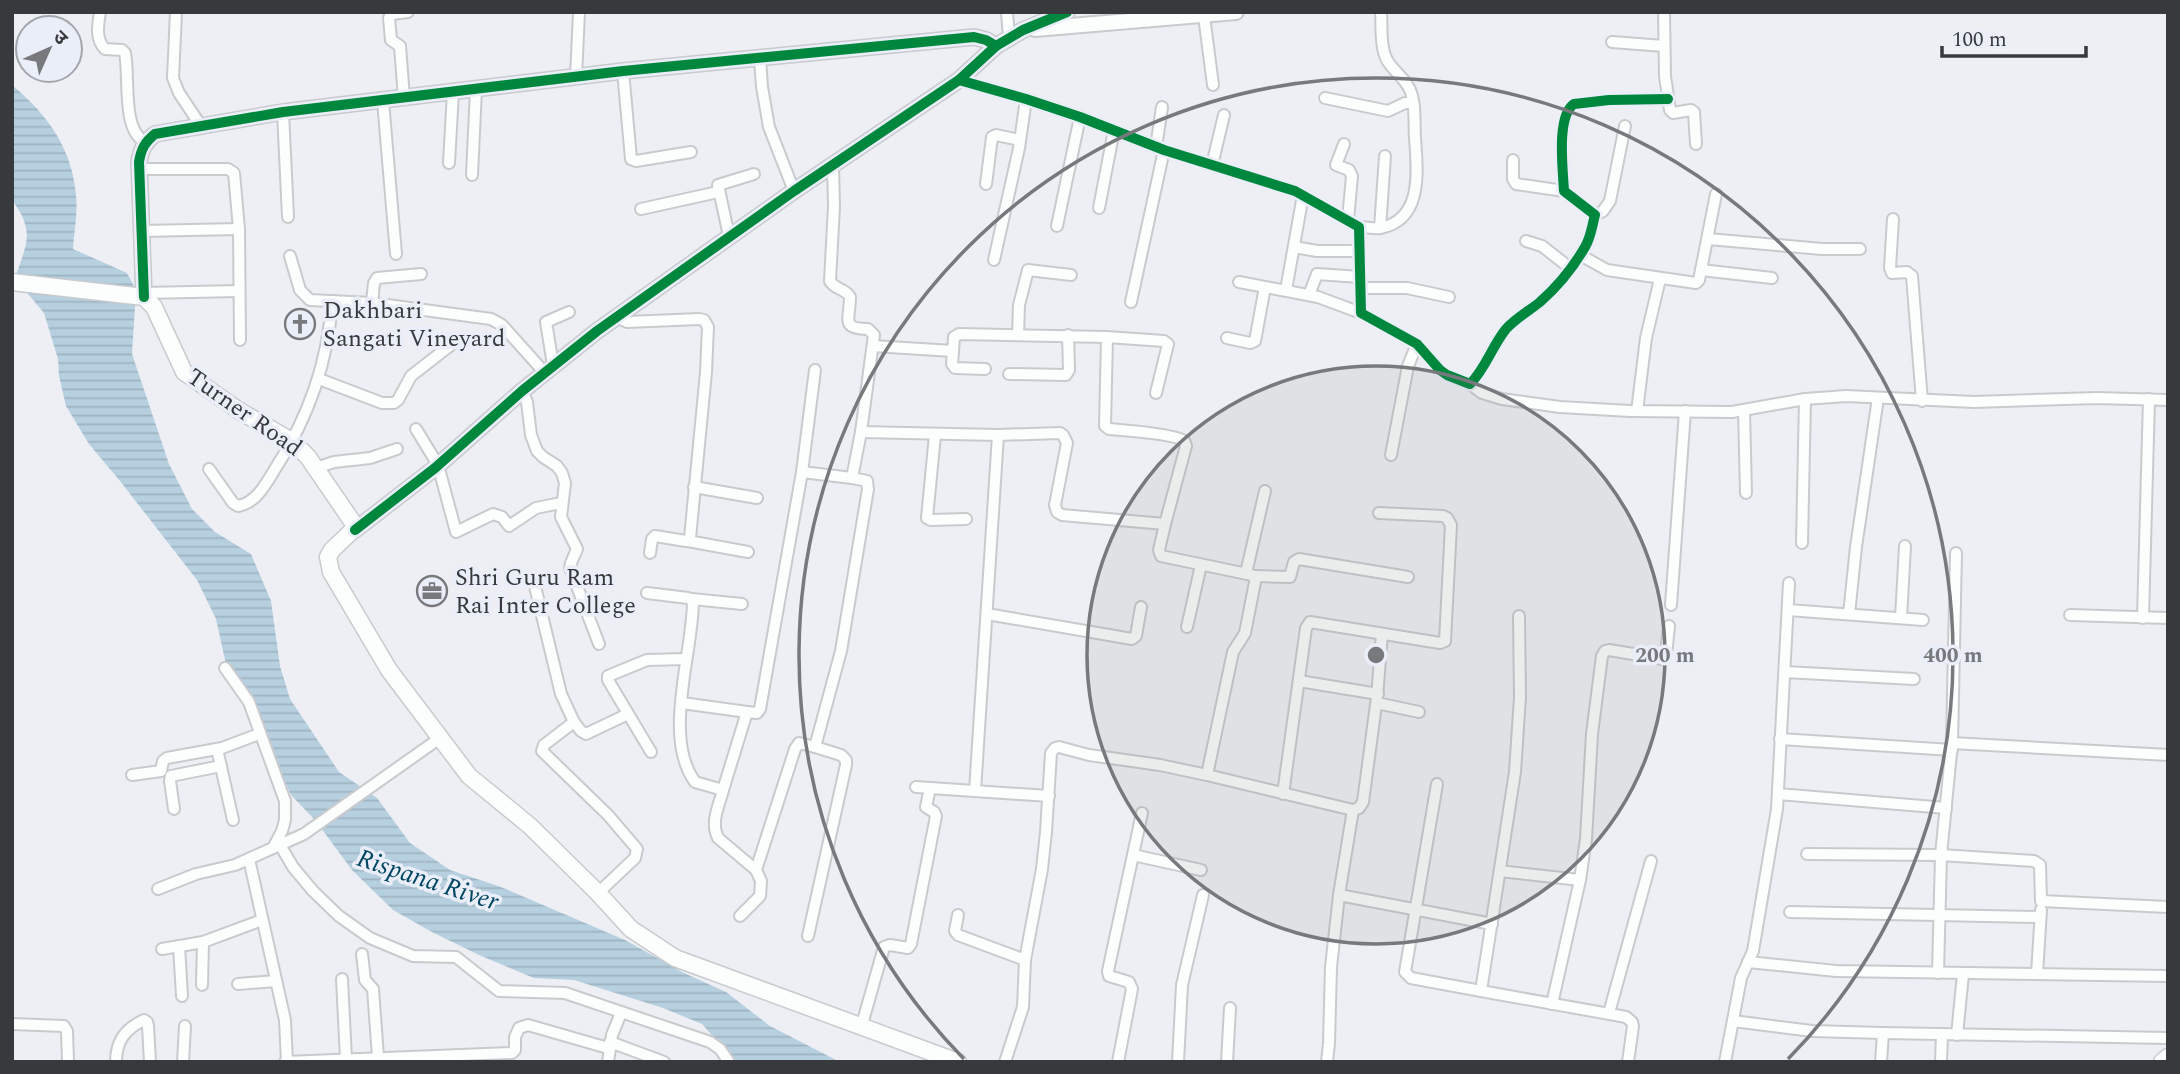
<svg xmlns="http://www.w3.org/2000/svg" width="2180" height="1074" viewBox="0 0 2180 1074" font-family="Spectral,'Noto Sans Devanagari',serif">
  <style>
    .water { fill: url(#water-rules) }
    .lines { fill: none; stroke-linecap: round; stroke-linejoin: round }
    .minor-casing { stroke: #c9cace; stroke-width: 14 }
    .tertiary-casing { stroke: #c9cace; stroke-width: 18 }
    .secondary-casing { stroke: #c9cace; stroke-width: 19 }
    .minor { stroke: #fcfdfd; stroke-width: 10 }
    .tertiary { stroke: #fcfdfd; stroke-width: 14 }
    .secondary { stroke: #fcfdfd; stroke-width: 16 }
    .cycleway-casing { stroke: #eaeef8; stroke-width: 15 }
    .cycleway { stroke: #00873e; stroke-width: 10 }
    .ring { fill: none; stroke: #77797d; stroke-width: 3.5 }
    .labels { text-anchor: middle; stroke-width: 7; stroke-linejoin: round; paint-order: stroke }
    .poi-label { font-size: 24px; fill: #37393d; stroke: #eaeef8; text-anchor: start }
    .street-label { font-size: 24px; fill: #37393d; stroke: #eaeef8 }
    .water-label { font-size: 26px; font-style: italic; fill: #004663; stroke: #eaeef8 }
    .centre { fill: #77797d; stroke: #eaeef8; stroke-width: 3.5 }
    .ring-label { font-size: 21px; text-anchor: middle; font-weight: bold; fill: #77797d; stroke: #eaeef8; stroke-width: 7; stroke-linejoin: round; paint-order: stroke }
  </style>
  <defs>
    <pattern id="water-rules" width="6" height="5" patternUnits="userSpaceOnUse" patternTransform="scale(1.75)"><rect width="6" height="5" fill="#b7d0e0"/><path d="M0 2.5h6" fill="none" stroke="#9eb3c1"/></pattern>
  </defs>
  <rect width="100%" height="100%" fill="#eeeff4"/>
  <path class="water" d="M12,85C47,114 72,148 76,195C78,212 74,232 73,249L127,273L136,290L132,354L169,464L192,509L215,532L251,554L271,601L280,666L290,699L339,772L377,798L410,843L450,870L501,887L625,940L684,973L726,992L770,1026L840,1062H730L717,1041L702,1024L663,1008L574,980L534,978L479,955L432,932L393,910L352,870L315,820L291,795L262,732L227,669L216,619L197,580L120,481L89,444L66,406L59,376L58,359L44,313L15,278C26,245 36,232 12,200Z"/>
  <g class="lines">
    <g class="minor-casing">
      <g id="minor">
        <path d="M100,12C98,25 95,39 105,49L122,50L125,53C130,76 121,132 146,142"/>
        <path d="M176,12L173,78L179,93L201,126"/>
        <path d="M1007,12L1009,37"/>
        <path d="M1664,12L1665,76L1670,110L1673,113L1691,110L1694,112L1696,144"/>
        <path d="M1204,16L1213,85"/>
        <path d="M1612,42L1664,46"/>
        <path d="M760,59L762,87L769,127L794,191"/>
        <path d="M623,71L631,159L636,161L691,152"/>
        <path d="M576,77L579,12"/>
        <path d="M959,80L1026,99L1080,117L1164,150L1295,191L1359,227L1361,313L1417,344L1440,370L1447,375L1470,384C1486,368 1492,346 1506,329C1516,318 1529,311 1540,302C1557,287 1574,266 1585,247C1591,237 1592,226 1595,215L1564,191C1563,170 1556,116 1574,104L1609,100L1668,99"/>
        <path d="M404,98L400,46L391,40L389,18L392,14L408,12"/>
        <path d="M1325,98L1388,111L1405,103H1413"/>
        <path d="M383,101L396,254"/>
        <path d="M283,112L288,217"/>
        <path d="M1344,144L1336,165L1349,170L1352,176L1348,220"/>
        <path d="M1156,147L1162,107"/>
        <path d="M1513,160V179L1516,184L1564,191"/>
        <path d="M449,163L453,92"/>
        <path d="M1212,165L1224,115"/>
        <path d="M139,169H228L234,173L239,229L240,340"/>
        <path d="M472,175L476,89"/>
        <path d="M986,184L992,137L996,135L1020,140"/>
        <path d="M1099,208L1114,130"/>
        <path d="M641,209L718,192"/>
        <path d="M1595,215L1603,211L1610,201L1625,126"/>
        <path d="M1893,219L1890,268L1892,273L1907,272L1912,276L1922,401"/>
        <path d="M1057,226L1080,117"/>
        <path d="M1359,227C1366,227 1374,229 1380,228C1424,220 1417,169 1415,138C1414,123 1416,103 1410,90C1405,78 1393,71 1387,60C1380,47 1382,27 1381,12"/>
        <path d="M1380,228L1385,156"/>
        <path d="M141,231L239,229"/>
        <path d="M729,236L718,185L754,174"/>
        <path d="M1708,239L1822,249H1860"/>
        <path d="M1526,241L1542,246L1570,268"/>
        <path d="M1294,247L1317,251H1359"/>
        <path d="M1580,255L1607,270L1696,283L1699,280L1716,194"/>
        <path d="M290,256L300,290L310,300L372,303L491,319L502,325L545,373"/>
        <path d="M994,260L1019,148L1026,99"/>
        <path d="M1701,270L1772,278"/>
        <path d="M1239,282L1318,297L1361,313"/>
        <path d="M1361,288H1407L1449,297"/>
        <path d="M1286,290L1303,195"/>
        <path d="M143,293L239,291"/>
        <path d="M1309,295L1317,274L1360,277"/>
        <path d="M1131,302L1164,150"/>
        <path d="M372,303L374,283L377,278L421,274"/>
        <path d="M616,317L627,322L699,319L704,320L708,327L706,372L690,538L686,541L655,536L652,539L650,553"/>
        <path d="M1018,335L1019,305L1028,270L1071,275"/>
        <path d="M1227,338L1250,343L1255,341L1265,287"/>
        <path d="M873,346L953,351L954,337L959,334L1107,337L1164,341L1168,344L1156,393"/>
        <path d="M953,351L952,364L955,368L985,369"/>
        <path d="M553,365L546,322L569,312"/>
        <path d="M1009,374L1066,375L1069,370L1068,335"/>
        <path d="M319,379L382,403H394L398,400L411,376L452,344"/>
        <path d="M1470,384L1482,393L1502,399L1560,407L1630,411L1732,412L1805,399L1846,396L1974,402L2097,398L2168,400"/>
        <path d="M522,391L527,402L531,435L537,451L543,457L557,466L562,473L565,483L561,517L577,549L571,563L570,568L599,644"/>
        <path d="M1744,410L1746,493"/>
        <path d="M1637,411L1646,338L1660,279"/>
        <path d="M416,429L438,465L456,532L493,514L502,517L509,526L536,508L561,503"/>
        <path d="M861,432L998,435L1060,433L1063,435L1067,443L1055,505L1057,512L1062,515L1165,524L1186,446C1185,444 1185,442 1184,441C1177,434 1121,430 1109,429L1105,426L1107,337"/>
        <path d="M935,435L927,518L931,520L966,519"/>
        <path d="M1391,455L1408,366L1417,344"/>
        <path d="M316,468L334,462L370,458L397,449"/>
        <path d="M209,469L233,503L238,506C256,503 266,484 275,469C309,417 328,363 332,301"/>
        <path d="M802,472L815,370"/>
        <path d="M694,487L757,498"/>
        <path d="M1165,524L1159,550L1161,556L1247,574"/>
        <path d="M688,541L748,552"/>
        <path d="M1802,543L1805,399"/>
        <path d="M1255,576L1290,577L1294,562L1299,559L1408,577"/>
        <path d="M533,578L561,694L574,722L544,745L542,751L608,815L637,849L635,858L598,893"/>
        <path d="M647,593L688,598L693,601C693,653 662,737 695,782L723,790L747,712L757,713L760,709L802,472L852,478"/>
        <path d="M692,599L742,604"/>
        <path d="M1671,605L1685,411"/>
        <path d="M1788,610L1923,620"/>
        <path d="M987,614L1132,639L1136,636L1141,607"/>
        <path d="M1849,614L1856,547L1878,398"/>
        <path d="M2070,615L2168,618"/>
        <path d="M1519,616L1520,697L1515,772L1481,991L1626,1017L1632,1022L1633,1026L1628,1062"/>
        <path d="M1901,618L1905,546"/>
        <path d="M2143,618L2149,399"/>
        <path d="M1187,627L1201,565"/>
        <path d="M225,668L249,702L285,801V820L282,831L273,848"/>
        <path d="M1785,672L1914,679"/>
        <path d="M1299,681L1378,694"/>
        <path d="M682,703L747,712"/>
        <path d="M1377,703L1419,712"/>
        <path d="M574,722L581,731L586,734L628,714"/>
        <path d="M1780,739L1952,750"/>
        <path d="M1952,743L2168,755"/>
        <path d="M217,749L233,820"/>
        <path d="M651,752L608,680V676L647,660L686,659"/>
        <path d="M132,775L161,771L163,761L167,758L222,748L259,734"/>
        <path d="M1207,775L1233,652L1245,633L1256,577L1246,573L1265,491"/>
        <path d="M1437,784L1405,972L1411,978L1481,991"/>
        <path d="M916,787L1049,796"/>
        <path d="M723,790C719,806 710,822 718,838L756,870"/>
        <path d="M975,791L998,435"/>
        <path d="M1283,794L1306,628L1310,622L1440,643L1445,641L1451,525L1447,518L1443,516L1379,513"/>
        <path d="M1778,794L1946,808"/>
        <path d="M174,809L170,781L171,776L221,766"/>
        <path d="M1353,810L1359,808L1363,802L1377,697L1382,634"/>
        <path d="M280,845L293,867L313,891L339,916L370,938L413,956L456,957L499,991L565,993L710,1042L720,1049L729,1062"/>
        <path d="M1807,854L1941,855L2034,861L2040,865L2041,901L2168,907"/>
        <path d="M1133,855L1201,870"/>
        <path d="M249,859L285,1020L287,1062"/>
        <path d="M1500,871L1580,880"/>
        <path d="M158,889L196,874L235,865L304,834L440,738"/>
        <path d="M1339,895L1492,924"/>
        <path d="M1790,912L2040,917"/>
        <path d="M958,915L955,931L958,935L1025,960"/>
        <path d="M740,916L760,896L761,881L756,870L795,749L799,743L815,747"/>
        <path d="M808,936L846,765V760L841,755L815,747L841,651L868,489L867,481L852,478L861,432L874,335L868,329C840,329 850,319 850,297C845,288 835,290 830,281L834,206L833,166"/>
        <path d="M179,946L182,996"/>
        <path d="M162,949L203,942L262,920"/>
        <path d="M362,954L365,980L373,989L378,1057"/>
        <path d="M1748,962L1836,971L2168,976"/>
        <path d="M1938,973L1941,855L1952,743L1956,553"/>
        <path d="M2037,974L2041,910"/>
        <path d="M342,979L346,1059"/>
        <path d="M238,984L276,981"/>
        <path d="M202,985L203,942"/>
        <path d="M1552,1004L1580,880L1586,839L1592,734L1602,656L1605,651L1609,650L1663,659L1666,655L1669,626"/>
        <path d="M1609,1013L1651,861"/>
        <path d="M1733,1021L1812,1031L1883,1033L1881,1062"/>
        <path d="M12,1024L64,1026L67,1031L68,1062"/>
        <path d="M861,1028L884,947L890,945L908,948L911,944L936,816L934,812L926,807L930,788"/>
        <path d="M1883,1033L2168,1038"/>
        <path d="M1957,1035L1963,974"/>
        <path d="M610,1042L664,1062"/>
        <path d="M116,1062C116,1041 125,1029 144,1020L147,1022L148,1026L150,1062"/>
        <path d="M183,1062L185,1026"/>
        <path d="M285,1062L512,1053L515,1050V1037L519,1028L528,1025L608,1048"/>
        <path d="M608,1062L612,1035L621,1013"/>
        <path d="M1005,1062L1023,1007L1025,960L1042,869L1046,832L1051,753L1055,748L1059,747L1089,755L1160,765L1207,775L1353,810L1339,895L1331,967L1329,1043L1327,1062"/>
        <path d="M1118,1062L1132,989L1129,982L1109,976L1108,971L1142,813"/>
        <path d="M1178,1062L1182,985L1203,895"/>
        <path d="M1227,1062L1230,1008"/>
        <path d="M1725,1062L1741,978L1753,951L1777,809L1789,583"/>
        <path d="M1941,1062L1942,1034"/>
      </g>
    </g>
    <g class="tertiary-casing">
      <g id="tertiary">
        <path d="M1035,29L1236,12"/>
        <path d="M144,297L139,162C141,149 145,142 155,134L283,112L623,71L974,37L986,40L996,46"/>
        <path d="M355,530L435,468L522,391L597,331L794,191L959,80L996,46L1023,30L1067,12"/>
      </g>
    </g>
    <g class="secondary-casing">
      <g id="secondary">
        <path d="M12,282L144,297L154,307L184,372L238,410L293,442L308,457L356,527L332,550L328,557L331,572L389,670L469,776L530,826L598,893L631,929L675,958L958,1062"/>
        <path d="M2162,1062L2168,1057"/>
      </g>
    </g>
    <use href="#minor" class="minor"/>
    <use href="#tertiary" class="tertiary"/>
    <use href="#secondary" class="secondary"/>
    <g class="cycleway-casing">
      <g id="cycleway">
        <path d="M959,80L1026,99L1080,117L1164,150L1295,191L1359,227L1361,313L1417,344L1440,370L1447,375L1470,384C1486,368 1492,346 1506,329C1516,318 1529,311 1540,302C1557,287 1574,266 1585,247C1591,237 1592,226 1595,215L1564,191C1563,170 1556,116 1574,104L1609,100L1668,99"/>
        <path d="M144,297L139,162C141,149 145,142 155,134L283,112L623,71L974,37L986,40L996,46"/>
        <path d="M355,530L435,468L522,391L597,331L794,191L959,80L996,46L1023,30L1067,12"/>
      </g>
    </g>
    <use href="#cycleway" class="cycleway"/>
  </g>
  <circle cx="1376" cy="655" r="289" fill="#77797d" fill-opacity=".12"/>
  <g class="ring">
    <circle cx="1376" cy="655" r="289"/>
    <path d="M964 1059A577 577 0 1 1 1788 1059"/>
  </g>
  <defs>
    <g id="church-ring" transform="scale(1.575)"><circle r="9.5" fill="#eaeef8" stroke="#77797d" stroke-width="1.5"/><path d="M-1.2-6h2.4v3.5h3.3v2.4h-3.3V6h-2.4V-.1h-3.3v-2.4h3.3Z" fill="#77797d"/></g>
    <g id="office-ring" transform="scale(1.575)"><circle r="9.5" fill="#eaeef8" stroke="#77797d" stroke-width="1.5"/><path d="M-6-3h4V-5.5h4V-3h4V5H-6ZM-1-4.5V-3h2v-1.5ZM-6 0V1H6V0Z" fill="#77797d"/></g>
  </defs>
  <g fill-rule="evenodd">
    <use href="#church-ring" x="300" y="324"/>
    <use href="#office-ring" x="432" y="591"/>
  </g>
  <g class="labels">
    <g class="poi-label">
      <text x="323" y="318">Dakhbari<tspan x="323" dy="28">Sangati Vineyard</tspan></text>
      <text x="455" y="585">Shri Guru Ram<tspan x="455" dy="28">Rai Inter College</tspan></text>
    </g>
    <g class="street-label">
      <text transform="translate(245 412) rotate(35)" y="8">Turner Road</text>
    </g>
    <g class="water-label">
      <text transform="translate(428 879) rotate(18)" y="9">Rispana River</text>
    </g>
  </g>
  <circle cx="1376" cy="655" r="10" class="centre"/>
  <g class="ring-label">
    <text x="1665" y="662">200 m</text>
    <text x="1953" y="662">400 m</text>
  </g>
  <rect width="2180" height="1074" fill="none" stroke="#37393d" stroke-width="28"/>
  <g transform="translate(49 49) rotate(45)"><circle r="33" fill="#eaeef8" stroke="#a2a6ad" stroke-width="2"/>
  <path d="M0-5L12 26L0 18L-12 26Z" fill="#77797d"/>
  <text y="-10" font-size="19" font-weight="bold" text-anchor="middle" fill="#37393d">उ</text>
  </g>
  <path d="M1942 46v10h144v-10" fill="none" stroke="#37393d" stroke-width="3.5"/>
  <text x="1952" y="46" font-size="21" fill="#37393d" stroke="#eaeef8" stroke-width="5" paint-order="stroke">100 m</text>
</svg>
